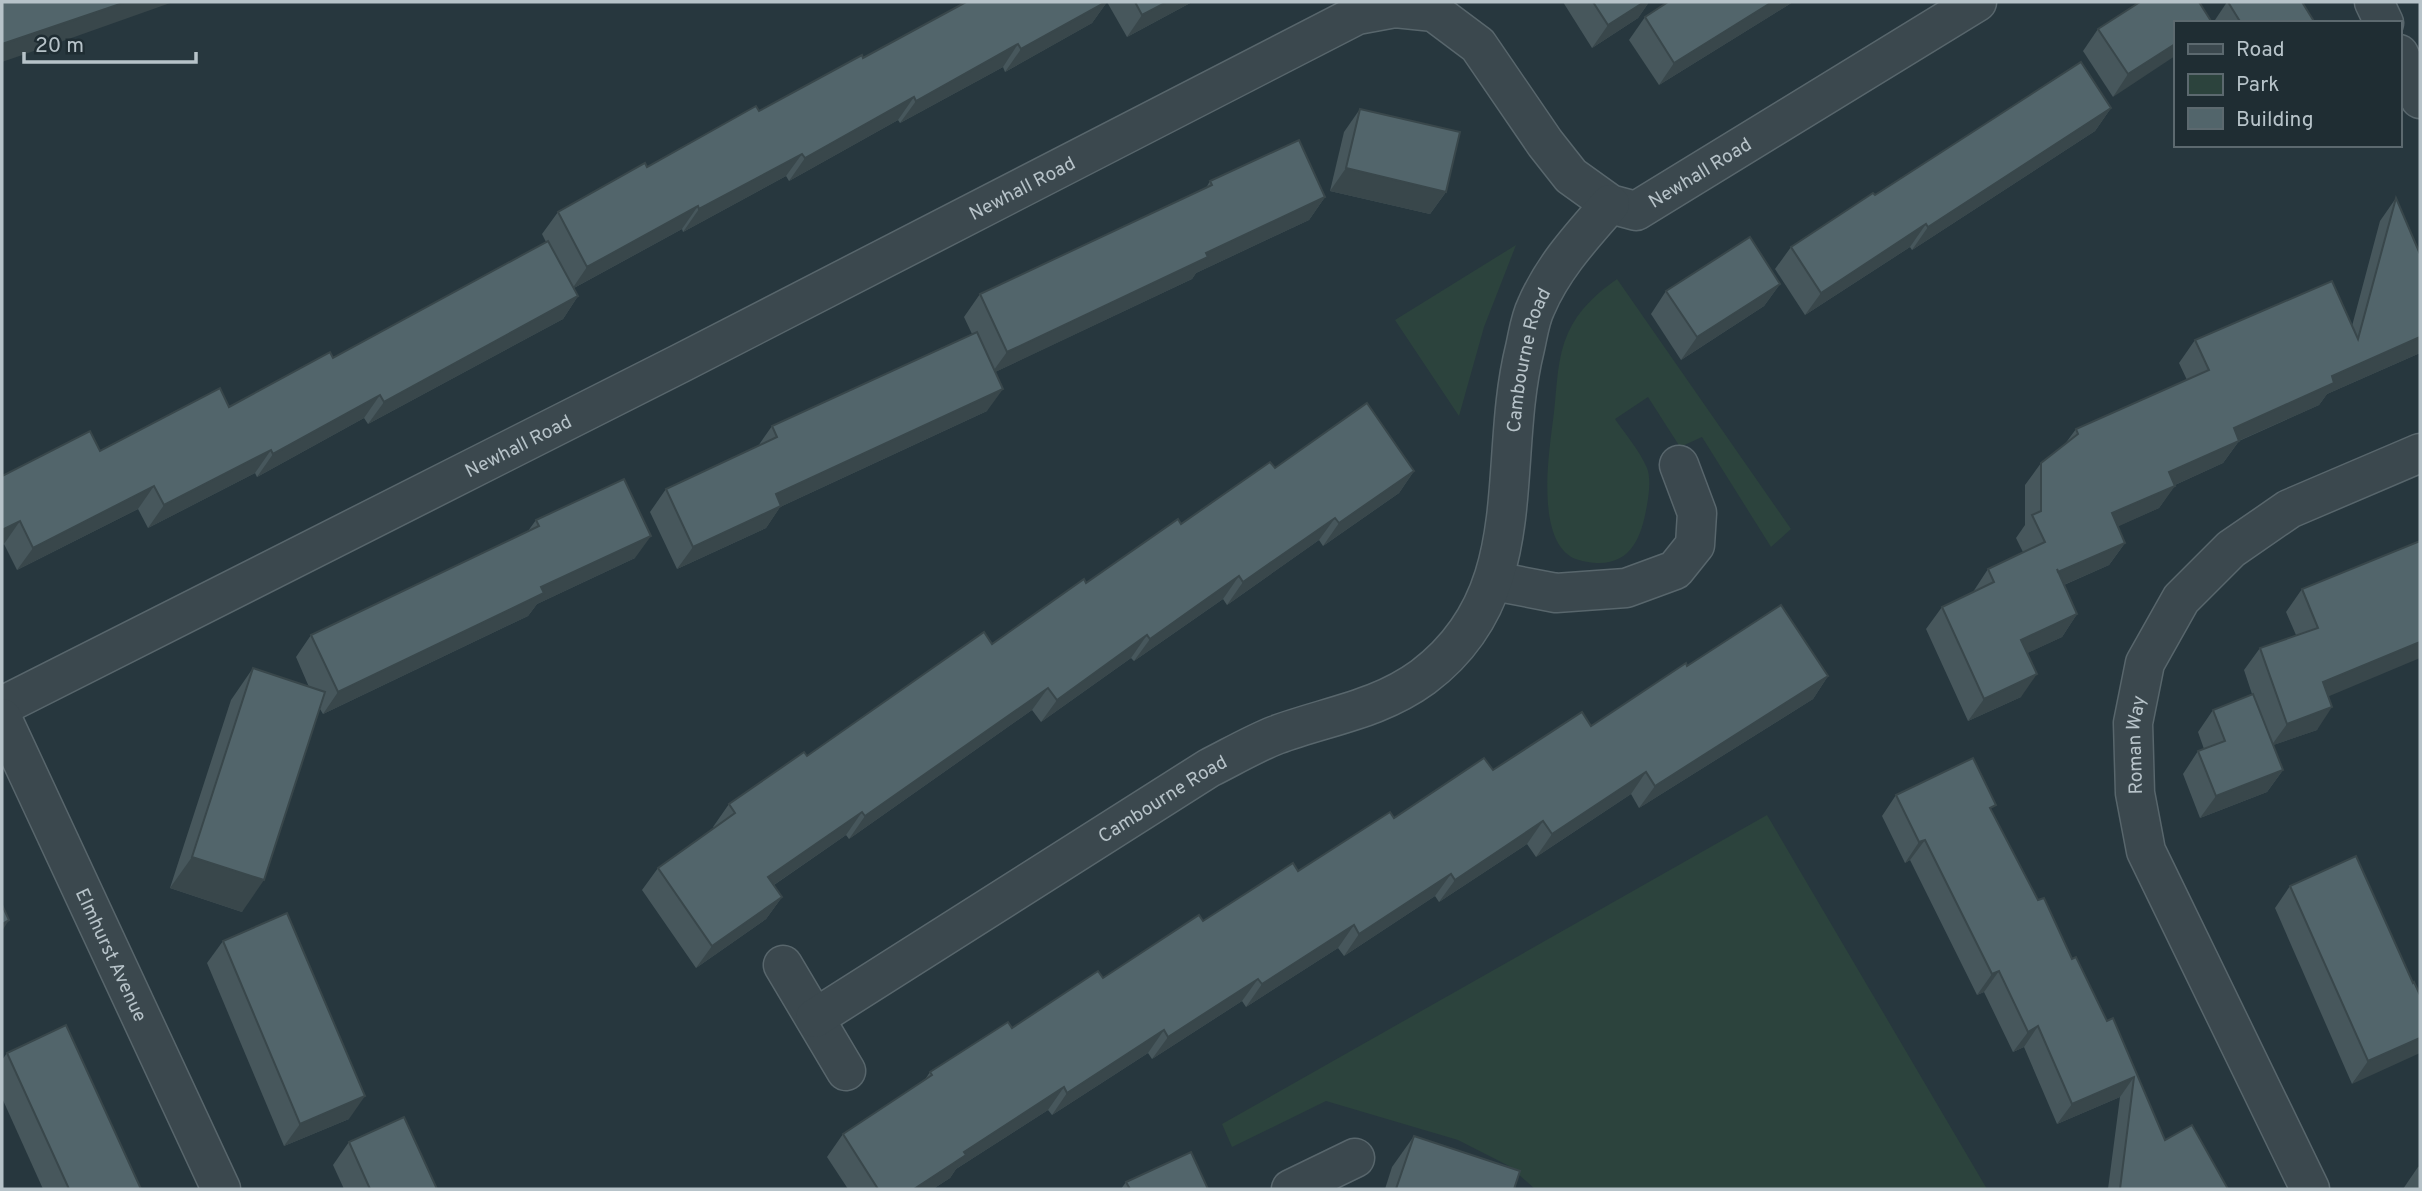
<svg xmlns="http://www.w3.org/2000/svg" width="2422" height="1191" viewBox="0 0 2422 1191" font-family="Overpass,sans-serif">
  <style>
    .green { fill: #2c433d }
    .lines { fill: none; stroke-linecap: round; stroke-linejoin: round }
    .minor-casing { stroke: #58666c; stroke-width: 41 }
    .minor { stroke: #3b484e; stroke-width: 38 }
    .wall { fill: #47575c }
    .shaded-wall { fill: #39474b }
    .building { fill: #52656b; stroke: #39474b; stroke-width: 2 }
    .labels { text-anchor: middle; stroke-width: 5; stroke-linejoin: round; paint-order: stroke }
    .street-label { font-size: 19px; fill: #b7c3c9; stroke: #1f2d33 }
  </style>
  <rect width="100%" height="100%" fill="#27373e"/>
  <g class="green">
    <path d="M1516,245L1484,327L1459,416L1395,320Z"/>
    <path d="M1617,279L1791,529L1771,547L1702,437L1680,447L1648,397L1615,419C1625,434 1640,451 1647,468C1651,478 1649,494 1647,505C1642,534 1633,563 1599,563C1592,563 1580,561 1573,558C1534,537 1550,447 1554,412C1557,386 1557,357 1568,333C1578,310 1597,293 1617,279Z"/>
    <path d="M1767,815L1987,1189H1535L1509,1166L1458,1140L1326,1101L1232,1147L1222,1124Z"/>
  </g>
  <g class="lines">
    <g class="minor-casing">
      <g id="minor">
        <path d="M2374,2L2384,23"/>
        <path d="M2399,54L2420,99"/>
        <path d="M1494,581L1556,593L1626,588L1675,570L1695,545L1697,513L1679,465"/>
        <path id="s1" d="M2,706L681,363L1357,15L1395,8L1434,12L1478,45L1545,143L1571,176L1610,204L1636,211L1977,2"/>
        <path id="s2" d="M2,718L221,1189"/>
        <path d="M783,965L846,1071"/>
        <path id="s3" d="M815,1018L1209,768C1231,757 1253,744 1276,735C1327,716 1378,710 1423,677C1535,593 1496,464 1525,348C1528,335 1530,319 1536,307C1553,267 1582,236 1610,204"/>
        <path d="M1291,1189L1355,1158"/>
        <path id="s4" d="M2310,1189L2146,851L2135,793L2133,723L2145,663L2181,599L2231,549L2289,509L2420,453"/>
      </g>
    </g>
    <use href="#minor" class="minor"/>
  </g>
  <g class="wall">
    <path d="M976,2H1192L1127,37L1107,2L1092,23L1005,72L1003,67L900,123L898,120L789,181L786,176L683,232L682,229L574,288L578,296L563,319L368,424L364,418L257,477L255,473L148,528L138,509L17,570L4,544L2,545V476L100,451L229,407L333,358L546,242L542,234L558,212Z"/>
    <path d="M1563,2H1649L1638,18L1592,48Z"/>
    <path d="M1793,2L1659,85L1629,40L1645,17Z"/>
    <path d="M2199,2L2113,97L2083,51L2098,29Z"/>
    <path d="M2227,2L2315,23H2213Z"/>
    <path d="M2111,108L2095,131L1912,250L1910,247L1805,315L1775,269L1791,247L1875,195Z"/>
    <path d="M1360,109L1446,192L1430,214L1330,191L1344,132Z"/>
    <path d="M1210,181L1325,197L1309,220L1196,273L1192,279L995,372L987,411L780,507L766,528L677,569L650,512L666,489L758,446L772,426L972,334L964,317L980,294L1206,188Z"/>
    <path d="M2396,198L2420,254V353L2327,394L2319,405L2239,441L2223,463L2175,485L2159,508L2118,526L2125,543L2109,565L2064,585L2077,614L2062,637L2027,653L2021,697L1968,721L1926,629L1942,607L1973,592L1988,569L2023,552L2016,538L2025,525V485L2041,463L2065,444L2076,429L2187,380L2179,363L2195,340L2352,326L2380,221Z"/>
    <path d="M1780,284L1764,306L1681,360L1651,314L1666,291Z"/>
    <path d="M1275,468L1414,471L1399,493L1323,546L1319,540L1227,605L1223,599L1134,661L1131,658L1041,722L1032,710L849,839L846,835L774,885L782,897L766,919L696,968L642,890L658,868L714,828L713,827L729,804L992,644L1086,583Z"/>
    <path d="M536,520L635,558L537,604L528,616L323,714L320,709L242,912L170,888L231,700L253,668L309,687L296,657L311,635L528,531Z"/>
    <path d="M2420,541L2328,696L2317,730L2273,745L2283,770L2267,792L2200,818L2183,774L2198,751L2204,749L2198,732L2213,710L2252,694L2244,670L2260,648L2296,635L2286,612L2302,589Z"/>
    <path d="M1687,666L1828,676L1813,699L1639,808L1631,794L1536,857L1527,844L1439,902L1435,896L1344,956L1338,948L1246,1007L1242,1001L1152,1059L1148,1053L1052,1115L1048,1110L956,1169L950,1178L933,1189H848L827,1157L843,1134L924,1081L930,1072L1103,978L1203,921L1298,871L1394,818L1493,770L1591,726Z"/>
    <path d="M1896,795L1992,811L2038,900L2072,959L2076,957L2165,1140L2228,1189H2108L2120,1097L2057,1124L2024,1047L2013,1052L1984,992L1977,995L1910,860L1905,863L1882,816Z"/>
    <path d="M2290,886L2420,995L2352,1084L2275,908Z"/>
    <path d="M223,941L349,1119L284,1146L207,963Z"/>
    <path d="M7,1053L141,1189H43L2,1098V1060Z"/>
    <path d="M1414,1136L1514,1189H1385L1392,1167Z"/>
    <path d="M349,1142L437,1189H344L333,1165Z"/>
    <path d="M2420,1166V1189H2403L2418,1167Z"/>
    <path d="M1126,1182L1208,1189H1121Z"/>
  </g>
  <g class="shaded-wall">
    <path d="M126,2H173L63,41L2,62V44Z"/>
    <path d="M1106,2H1107L1092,23L1005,72L1021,49Z"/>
    <path d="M1167,2H1192L1127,37L1142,15Z"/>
    <path d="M1644,2H1649L1638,18L1592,48L1608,25Z"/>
    <path d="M1772,2H1793L1659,85L1674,63Z"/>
    <path d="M1018,44L1003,67L900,123L916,101Z"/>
    <path d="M2175,44V56L2113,97L2128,74Z"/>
    <path d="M914,97L898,120L789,181L805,158Z"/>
    <path d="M2111,108L2095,131L1912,250L1928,227Z"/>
    <path d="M802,154L786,176L683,232L699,209Z"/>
    <path d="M1346,168L1446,192L1430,214L1330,191Z"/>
    <path d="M1325,197L1309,220L1196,273L1192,279L991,374L1007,352L1206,253Z"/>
    <path d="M698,206L682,229L572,289L587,267Z"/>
    <path d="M1926,224L1910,247L1805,315L1821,293Z"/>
    <path d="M1780,284L1764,306L1681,360L1697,337Z"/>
    <path d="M578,296L563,319L368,424L384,402Z"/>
    <path d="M2420,337V353L2327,394L2319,405L2218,450L2234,428L2332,376Z"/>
    <path d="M1003,389L987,411L780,507L766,528L677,569L693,547L776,494Z"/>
    <path d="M380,395L364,418L257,477L273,454Z"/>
    <path d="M2239,441L2223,463L2153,495L2169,472Z"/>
    <path d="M271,450L255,473L148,528L164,505Z"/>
    <path d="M1414,471L1399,493L1323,546L1339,523Z"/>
    <path d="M154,486L138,509L17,570L33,548Z"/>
    <path d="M2175,486L2159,508L2097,536L2112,513Z"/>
    <path d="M1335,518L1319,540L1227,605L1243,582Z"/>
    <path d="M20,521L4,544L2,545V530Z"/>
    <path d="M651,536L635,558L537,604L528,616L323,714L338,692L541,587Z"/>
    <path d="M2125,543L2109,565L2043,594L2058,572Z"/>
    <path d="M1239,576L1223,599L1134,661L1150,639Z"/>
    <path d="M2077,614L2062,637L2006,663L2021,640Z"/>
    <path d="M1147,635L1131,658L1041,722L1057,700Z"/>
    <path d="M2420,642V658L2308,705L2323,682Z"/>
    <path d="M2037,674L2021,697L1968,721L1984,699Z"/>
    <path d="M1828,676L1813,699L1639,808L1655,786Z"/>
    <path d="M1048,688L1032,710L849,839L865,816Z"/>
    <path d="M2332,707L2317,730L2271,746L2287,724Z"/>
    <path d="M2283,770L2267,792L2200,818L2216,796Z"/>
    <path d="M1646,772L1631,794L1536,857L1552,834Z"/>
    <path d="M862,812L846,835L752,900L768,877Z"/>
    <path d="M1543,821L1527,844L1439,902L1455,880Z"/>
    <path d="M1925,840L1910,860L1905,863L1919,842Z"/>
    <path d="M192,857L264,880L242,912L170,888Z"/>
    <path d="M1451,874L1435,896L1344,956L1359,934Z"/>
    <path d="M782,897L766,919L696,968L712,946Z"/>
    <path d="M9,920L2,931V924Z"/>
    <path d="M1354,925L1338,948L1246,1007L1262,984Z"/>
    <path d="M1999,971L1984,992L1977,995L1992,974Z"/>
    <path d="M1258,979L1242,1001L1152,1059L1168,1037Z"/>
    <path d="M2038,1026L2024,1047L2013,1052L2028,1032Z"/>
    <path d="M1164,1030L1148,1053L1052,1115L1067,1093Z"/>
    <path d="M2420,1038V1053L2352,1084L2368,1061Z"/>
    <path d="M2134,1077L2120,1097L2057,1124L2072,1104Z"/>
    <path d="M1064,1087L1048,1110L956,1169L950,1178L933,1189H914L964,1152Z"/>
    <path d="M365,1096L349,1119L284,1146L300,1124Z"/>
  </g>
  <g class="building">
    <path d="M2,2H126L2,44Z"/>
    <path d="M966,2H1106L1021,49L1018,44L916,101L914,97L805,158L802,154L699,209L698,206L587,267L558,212L645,163L647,167L756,106L759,111L862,55L863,58Z"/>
    <path d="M1135,2H1167L1142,15Z"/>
    <path d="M1593,2H1644L1608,25Z"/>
    <path d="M1668,2H1772L1674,63L1645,17Z"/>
    <path d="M2140,2H2199L2211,21L2208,23H2175V44L2128,74L2098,29Z"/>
    <path d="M2228,2H2302L2315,23H2241Z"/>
    <path d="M2081,62L2111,108L1928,227L1926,224L1821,293L1791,247L1873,193L1875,195Z"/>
    <path d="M1360,109L1460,132L1446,192L1346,168Z"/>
    <path d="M1299,140L1325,197L1206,253L1208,257L1007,352L980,294L1212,185L1210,181Z"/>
    <path d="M2396,198L2420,254V337L2332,376L2334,383L2234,428L2239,441L2169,472L2175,486L2112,513L2125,543L2058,572L2057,569L2077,614L2021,640L2037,674L1984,699L1942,607L1994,582L1988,569L2045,542L2032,515L2041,511V463L2078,434L2076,429L2209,370L2195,340L2332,281L2358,339Z"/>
    <path d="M1750,237L1780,284L1697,337L1666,291Z"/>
    <path d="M548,241L578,296L384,402L380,395L273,454L271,450L164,505L154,486L33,548L20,521L2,530V476L90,431L100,451L220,388L229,407L330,352L333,358Z"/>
    <path d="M977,332L1003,389L776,494L781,506L693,547L666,489L777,437L772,426Z"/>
    <path d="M1367,403L1414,471L1339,523L1335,518L1243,582L1239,576L1150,639L1147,635L1057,700L1048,688L865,816L862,812L768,877L782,897L712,946L658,868L735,813L729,804L804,752L807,756L984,632L992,644L1084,579L1086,583L1178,519L1181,524L1270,462L1275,468Z"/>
    <path d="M624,479L651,536L541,587L544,593L338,692L311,635L539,526L536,520Z"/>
    <path d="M2420,541V642L2323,682L2332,707L2287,724L2260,648L2318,628L2302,589Z"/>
    <path d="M1781,605L1828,676L1655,786L1646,772L1552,834L1543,821L1455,880L1451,874L1359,934L1354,925L1262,984L1258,979L1168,1037L1164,1030L1067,1093L1064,1087L964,1152L966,1155L914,1189H878L843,1134L932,1075L930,1072L1008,1022L1012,1028L1098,971L1103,978L1199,915L1203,921L1293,863L1298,871L1390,812L1394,818L1484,758L1493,770L1582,712L1591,726L1686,663L1687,666Z"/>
    <path d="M253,668L325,692L264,880L192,857Z"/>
    <path d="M2253,694L2283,770L2216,796L2198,751L2225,741L2213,710Z"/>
    <path d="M1973,758L1996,805L1990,808L2038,900L2044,898L2072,959L2076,957L2107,1021L2113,1018L2165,1140L2192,1125L2228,1189H2120L2134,1077L2072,1104L2038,1026L2028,1032L1999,971L1992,974L1925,840L1919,842L1896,795Z"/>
    <path d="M2356,856L2413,983L2414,982L2420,995V1038L2368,1061L2290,886Z"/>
    <path d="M2,905L9,920L2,924Z"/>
    <path d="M287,913L365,1096L300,1124L223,941Z"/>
    <path d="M66,1025L141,1189H69L7,1053Z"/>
    <path d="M404,1117L437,1189H370L349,1142Z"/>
    <path d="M1414,1136L1520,1171L1514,1189H1396Z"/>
    <path d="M1191,1152L1208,1189H1130L1126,1182Z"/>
  </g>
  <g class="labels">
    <g class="street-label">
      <text dy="7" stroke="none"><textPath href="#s1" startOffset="1964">Newhall Road</textPath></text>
      <text dy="7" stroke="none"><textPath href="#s1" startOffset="1144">Newhall Road</textPath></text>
      <text dy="7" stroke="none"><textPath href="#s3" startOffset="1045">Cambourne Road</textPath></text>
      <text dy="7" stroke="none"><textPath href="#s1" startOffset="578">Newhall Road</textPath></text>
      <text dy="7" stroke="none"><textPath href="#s4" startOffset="483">Roman Way</textPath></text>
      <text dy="7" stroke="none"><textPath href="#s3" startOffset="411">Cambourne Road</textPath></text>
      <text dy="7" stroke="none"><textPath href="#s2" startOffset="261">Elmhurst Avenue</textPath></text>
    </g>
  </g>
  <rect width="2422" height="1191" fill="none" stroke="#b7c3c9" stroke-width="7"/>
  <rect x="2174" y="21" width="228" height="126" fill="#1f2d33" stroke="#5c696f" stroke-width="2"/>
  <rect x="2188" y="44" width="35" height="10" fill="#3b484e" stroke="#5c696f" stroke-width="2"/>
  <text x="2236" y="56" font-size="21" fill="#b7c3c9">Road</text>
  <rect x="2188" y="74" width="35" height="21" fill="#2c433d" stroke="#5c696f" stroke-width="2"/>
  <text x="2236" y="91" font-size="21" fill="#b7c3c9">Park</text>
  <rect x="2188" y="108" width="35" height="21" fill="#52656b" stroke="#5c696f" stroke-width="2"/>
  <text x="2236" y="126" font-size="21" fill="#b7c3c9">Building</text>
  <path d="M24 52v10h172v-10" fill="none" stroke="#b7c3c9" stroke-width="3.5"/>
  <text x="35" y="52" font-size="21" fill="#b7c3c9" stroke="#1f2d33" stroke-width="5" paint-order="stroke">20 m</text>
</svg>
